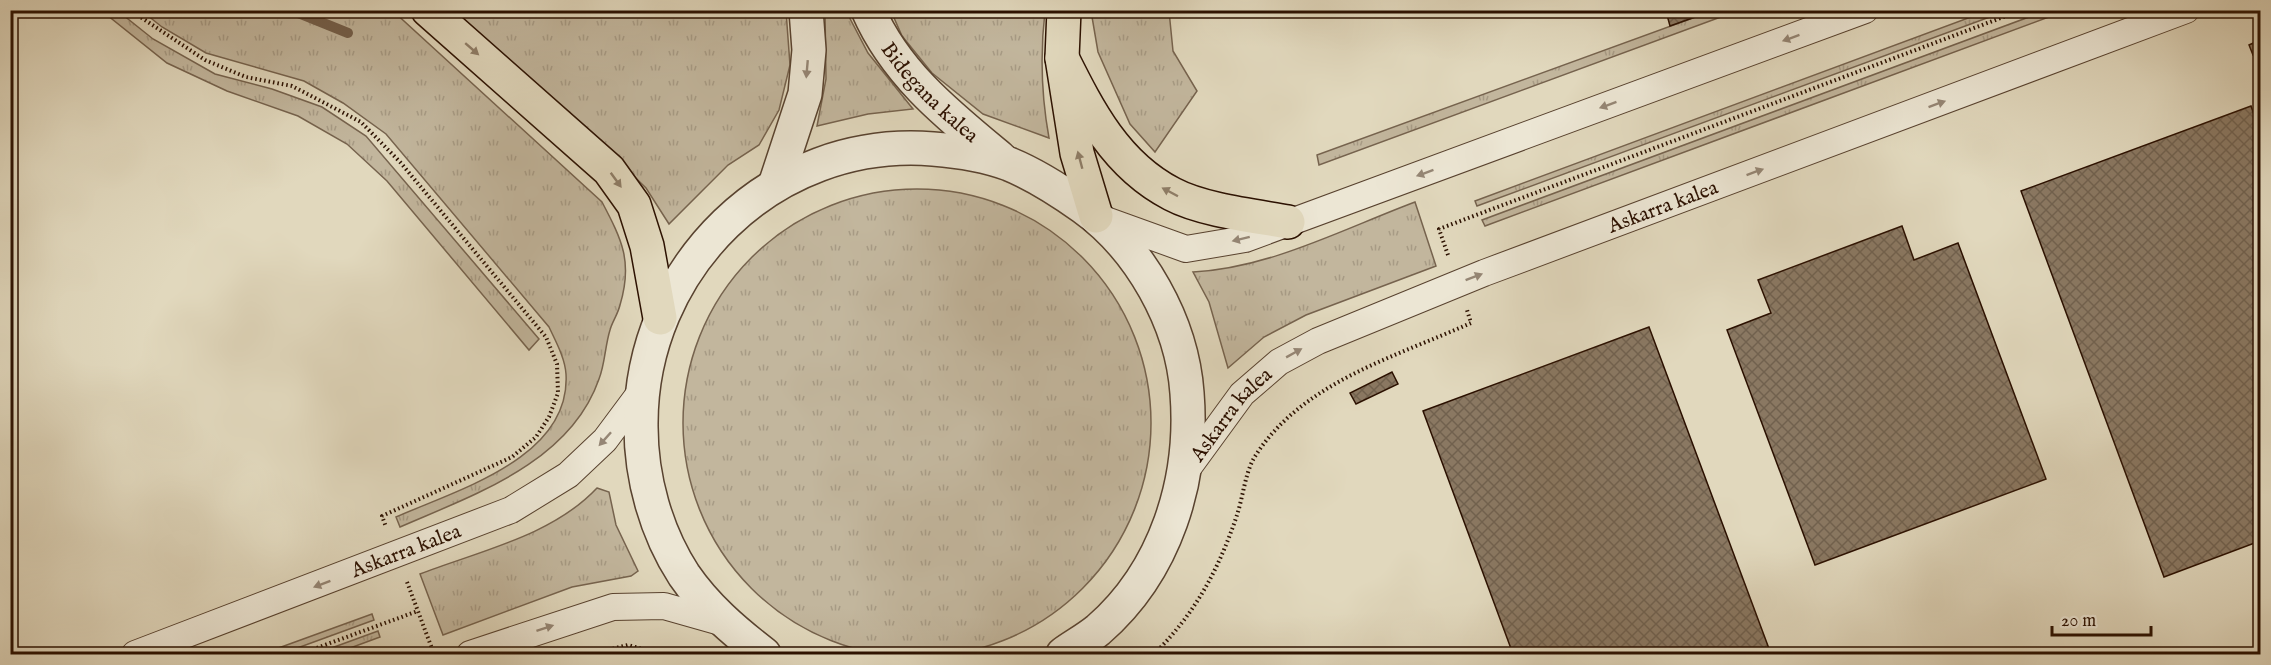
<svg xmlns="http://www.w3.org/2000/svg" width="2271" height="665" viewBox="0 0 2271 665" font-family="'IM FELL English',serif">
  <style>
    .grass { fill: url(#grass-tufts); stroke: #76634e; stroke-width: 1.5 }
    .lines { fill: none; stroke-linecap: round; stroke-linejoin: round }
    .stream { stroke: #735f4b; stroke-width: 10 }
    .building { fill: url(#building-cross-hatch); stroke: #2b1000; stroke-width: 1.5 }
    .minor-casing { stroke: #58422f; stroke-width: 28 }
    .tertiary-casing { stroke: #58422f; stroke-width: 36 }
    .motorway-casing { stroke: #2b1000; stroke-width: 36 }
    .path { stroke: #2b1000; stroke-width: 4; stroke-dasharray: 1.5 3; stroke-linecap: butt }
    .minor { stroke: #ece6d4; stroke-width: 26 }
    .tertiary { stroke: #ece6d4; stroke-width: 33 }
    .motorway { stroke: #e1d8bd; stroke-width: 33 }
    .oneway { fill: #958675 }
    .oneway2 { fill: #8f7e68 }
    .labels { text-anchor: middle; stroke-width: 6; stroke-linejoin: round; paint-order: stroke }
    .street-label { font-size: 21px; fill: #2b1000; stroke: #ece6d4 }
  </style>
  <defs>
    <pattern id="grass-tufts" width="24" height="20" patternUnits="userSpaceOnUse" patternTransform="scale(1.5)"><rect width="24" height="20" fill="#c2b69d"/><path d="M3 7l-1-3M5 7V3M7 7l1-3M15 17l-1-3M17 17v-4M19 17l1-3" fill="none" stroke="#a79b85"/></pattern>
    <pattern id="building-cross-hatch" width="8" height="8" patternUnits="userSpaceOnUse" patternTransform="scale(1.5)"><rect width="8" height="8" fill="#8a7862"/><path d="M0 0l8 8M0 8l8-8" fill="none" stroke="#71614e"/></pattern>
  </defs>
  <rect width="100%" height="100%" fill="#e1d8bd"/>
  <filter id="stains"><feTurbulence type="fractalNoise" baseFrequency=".00333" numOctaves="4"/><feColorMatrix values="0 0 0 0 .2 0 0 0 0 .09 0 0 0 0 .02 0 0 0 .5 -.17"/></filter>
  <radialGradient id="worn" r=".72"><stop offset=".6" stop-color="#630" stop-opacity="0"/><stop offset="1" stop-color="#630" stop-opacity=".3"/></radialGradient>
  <g class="grass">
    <path d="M102,11H118L153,39L215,74L272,89L322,107L366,136L539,339L529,350L387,181L347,144L298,116L227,91L167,63Z"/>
    <path d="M142,11H393L602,202C622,240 633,262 620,305C618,314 612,322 610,330C605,346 605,364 599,379C570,463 473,495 400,527L396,517C457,490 571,458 566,374C565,358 556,342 549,327L386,134L343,103L304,81L206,53L162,27Z"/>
    <path d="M454,11H786L790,65L779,110L759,145L728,165L669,224L646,188L576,120Z"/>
    <path d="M825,11H846L868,53L913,109L868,114L817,126L826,79Z"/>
    <path d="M891,11H1045C1040,54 1041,94 1049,138L983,114L932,73L902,36Z"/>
    <path d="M1091,11H1169L1173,51L1197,91L1155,152L1130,124L1098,52Z"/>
    <path d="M1712,11H1737L1319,165L1317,155Z"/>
    <path d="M1987,11H2006L1477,206L1475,201Z"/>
    <path d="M2045,11H2065L1485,226L1482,220Z"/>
    <circle cx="917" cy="423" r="234"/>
    <path d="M1415,202L1436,266L1306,315L1264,337L1228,368L1209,302L1193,272C1270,268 1343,229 1415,202Z"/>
    <path d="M597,488L609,492L616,525L638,571L631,576L572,587L443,635L420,574C479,551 552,536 597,488Z"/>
    <path d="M372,614L374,620L281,654H262Z"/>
    <path d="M378,631L380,637L334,654H315Z"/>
  </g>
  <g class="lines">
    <path class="stream" d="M291,10L348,33"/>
  </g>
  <g class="building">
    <path d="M1680,10H1696L1698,16L1670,26L1667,15Z"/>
    <path d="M2260,40V52L2253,55L2249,45Z"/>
    <path d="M2251,106L2260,132V541L2164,577L2021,191Z"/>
    <path d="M1902,226L1914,260L1958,243L2046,479L1815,565L1727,330L1771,313L1758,280Z"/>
    <path d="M1649,327L1771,654H1513L1423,411Z"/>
    <path d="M1392,372L1398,384L1356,404L1350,393Z"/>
  </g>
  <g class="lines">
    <g class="minor-casing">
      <g id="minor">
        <path d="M1100,218L1186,249L1245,239L1865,10"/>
        <path id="s1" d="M1185,472L1242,394L1279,362L1318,341L1484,273L2186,10"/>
        <path id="s2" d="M135,654L511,510L568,475L605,440L640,393"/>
        <path d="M470,654L613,607L664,606L724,623"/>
      </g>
    </g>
    <g class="tertiary-casing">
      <g id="tertiary">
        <path id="s3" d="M868,10C896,74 948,115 1000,158"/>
        <path d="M775,185L805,94L809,50L806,10"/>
        <path d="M764,654C734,631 706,607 684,575C656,532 641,478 641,427C639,268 772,136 933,149C958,151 985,155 1009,164C1036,175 1059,190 1083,207C1140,248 1182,322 1187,393C1194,480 1166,571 1098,630C1087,639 1074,646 1063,654"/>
      </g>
    </g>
    <g class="motorway-casing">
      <g id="motorway">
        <path d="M428,10L609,170L634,205L647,246L660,318"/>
        <path d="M1064,10L1062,58L1077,153L1096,216"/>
        <path d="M1062,58C1089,112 1116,165 1172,194C1202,210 1254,216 1288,222"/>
      </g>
    </g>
    <g class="path">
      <path d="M130,10L205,60L246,77L292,86L361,122L400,162L546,337L557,364L558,393L549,417L536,437L512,457L382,516L386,527"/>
      <path d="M1448,255L1439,229L2022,10"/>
      <path d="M407,582L434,654"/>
      <path d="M300,654L418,611"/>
      <path d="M591,654L628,645L660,654"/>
      <path d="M1154,654C1195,614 1219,569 1237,515C1243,497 1245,474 1254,458C1300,383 1395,357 1471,323L1467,310"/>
    </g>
    <use href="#minor" class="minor"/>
    <use href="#tertiary" class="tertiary"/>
    <use href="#motorway" class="motorway"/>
  </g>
  <defs><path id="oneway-solid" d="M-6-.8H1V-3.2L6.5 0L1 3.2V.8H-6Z" transform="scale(1.5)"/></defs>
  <g class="oneway">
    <use href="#oneway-solid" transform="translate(1791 38) rotate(160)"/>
    <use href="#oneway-solid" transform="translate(807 69) rotate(95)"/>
    <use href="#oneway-solid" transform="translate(1937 104) rotate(-20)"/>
    <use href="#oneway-solid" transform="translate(1608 105) rotate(160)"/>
    <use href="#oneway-solid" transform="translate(1755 172) rotate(-20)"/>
    <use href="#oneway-solid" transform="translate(1425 173) rotate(160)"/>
    <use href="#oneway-solid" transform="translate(1241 239) rotate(166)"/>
    <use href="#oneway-solid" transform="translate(1474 277) rotate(-21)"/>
    <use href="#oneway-solid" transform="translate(1294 353) rotate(-29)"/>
    <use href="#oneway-solid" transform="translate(605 439) rotate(132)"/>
    <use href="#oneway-solid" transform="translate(322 584) rotate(159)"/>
    <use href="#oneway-solid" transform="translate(545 628) rotate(-18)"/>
  </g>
  <g class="oneway2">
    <use href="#oneway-solid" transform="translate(472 49) rotate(41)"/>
    <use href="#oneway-solid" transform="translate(1080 160) rotate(-105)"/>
    <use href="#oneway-solid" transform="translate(616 180) rotate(54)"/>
    <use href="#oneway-solid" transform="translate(1170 192) rotate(-152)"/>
  </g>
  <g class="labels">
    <g class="street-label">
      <text dy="7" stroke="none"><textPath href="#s3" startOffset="104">Bidegana kalea</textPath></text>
      <text dy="7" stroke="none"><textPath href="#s1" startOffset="560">Askarra kalea</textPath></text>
      <text dy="7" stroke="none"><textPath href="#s1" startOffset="74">Askarra kalea</textPath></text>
      <text dy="7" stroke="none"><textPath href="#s2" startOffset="290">Askarra kalea</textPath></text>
    </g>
  </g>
  <rect width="2271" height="665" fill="none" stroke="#e1d8bd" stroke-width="36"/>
  <rect x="12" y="12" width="2247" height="641" fill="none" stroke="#2b1000" stroke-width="3"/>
  <rect x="18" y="18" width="2235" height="629" fill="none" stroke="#2b1000" stroke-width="1.5"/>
  <path d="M2052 626v9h99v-9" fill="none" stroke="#2b1000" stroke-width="3"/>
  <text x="2061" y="626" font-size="18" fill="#2b1000" stroke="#ece6d4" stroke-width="4.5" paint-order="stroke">20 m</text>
  <rect width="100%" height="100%" filter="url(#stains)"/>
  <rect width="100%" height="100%" fill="url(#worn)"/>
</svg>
